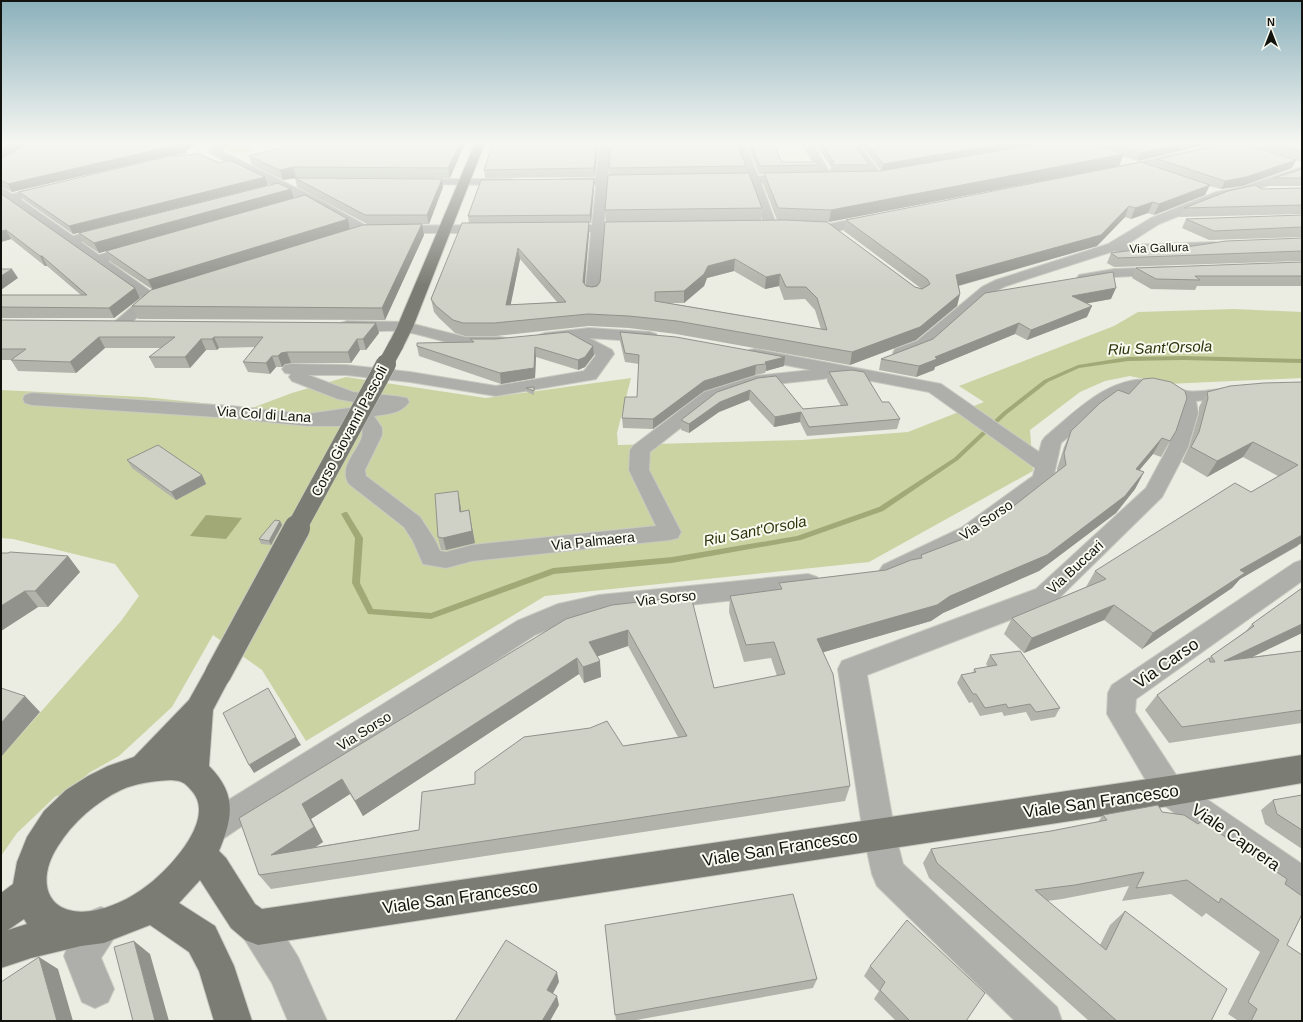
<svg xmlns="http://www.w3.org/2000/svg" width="1303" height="1022" viewBox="0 0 1303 1022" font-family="Arial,sans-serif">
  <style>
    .green { fill: #cbd3a3 }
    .water { fill: #a1a977 }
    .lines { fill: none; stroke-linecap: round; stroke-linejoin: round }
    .stream { fill: #a1a977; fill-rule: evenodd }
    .minor-casing { stroke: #c8cac0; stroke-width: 2 }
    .major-casing { stroke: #c8cac0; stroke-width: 2 }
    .minor { fill: #aeafab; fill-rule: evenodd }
    .major { fill: #7b7d75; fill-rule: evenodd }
    .major-bridge-far2-casing { stroke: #c8cac0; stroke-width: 16; stroke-linecap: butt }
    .major-bridge-far1-casing { stroke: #c8cac0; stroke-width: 21; stroke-linecap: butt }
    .major-bridge-casing { stroke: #c8cac0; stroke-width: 28; stroke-linecap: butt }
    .major-bridge-far2 { stroke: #7b7d75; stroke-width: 15 }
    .major-bridge-far1 { stroke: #7b7d75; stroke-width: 20 }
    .major-bridge { stroke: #7b7d75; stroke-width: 26 }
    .wall { fill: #b2b4ab; fill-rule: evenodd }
    .shaded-wall { fill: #91928b }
    .building { fill: #cfd1c7; stroke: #91928b; fill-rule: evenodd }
    .labels { text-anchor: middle; stroke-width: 4; stroke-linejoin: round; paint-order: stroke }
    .far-street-label { font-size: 12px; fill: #12130f; stroke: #f8faef }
    .street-label { font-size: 14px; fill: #12130f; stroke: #f8faef }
    .water-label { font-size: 15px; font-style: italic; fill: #2e330b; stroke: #f8faef }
    .near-street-label { font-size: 17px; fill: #12130f; stroke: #f8faef }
  </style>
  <rect width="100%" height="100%" fill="#ebede2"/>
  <g class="green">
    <path d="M231,143H246L255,148C245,155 235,154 224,149Z"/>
    <path d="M1234,309L1302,312V378L1167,384L1130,376L1105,381L1080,392L1030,430L1033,471L869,562L545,596L306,741L262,670L213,635L172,707L119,756L89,773L65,795L56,796L17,833L1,856V757L121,621L139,596L115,564L13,539L1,538V390L144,397L252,408L292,393L346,377L486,398L631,378L617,433L618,445L802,440L908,432L984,402L959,386L1114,326L1138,312Z"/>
  </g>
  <path class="water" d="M206,515L242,518L226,539L190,536Z"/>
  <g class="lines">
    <path class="stream" d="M1183,356L1302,359V363L1183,360L1128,361L1079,368L1048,382L1007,414L958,460L883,511L801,540L672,563L554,574L431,619L368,614L352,583L355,538L341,514L345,512H347L363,538L360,583L373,609L431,613L553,568L672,557L797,536L879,507L954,458L1003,412L1044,380L1078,365L1128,357Z"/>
    <g class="minor-casing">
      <g id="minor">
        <path d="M218,143H229L221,151L313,196L367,226L489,225L494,226L495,229L494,232L489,233H360L305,202L210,153L209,151Z"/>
        <path d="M600,143H610L608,178H638L642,179L644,181L642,183L638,184L607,185L604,225L635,224L640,225L641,228L640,231L635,232H604L599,294L597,297L592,298L587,297L585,294L591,232L559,233L554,232L553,229L554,226L559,225H592L596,185H564L560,184L558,182L560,180L564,179L596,178Z"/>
        <path d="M735,143H745L758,176H794L798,177L800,179L798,181L794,182L761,183L777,226L776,229H766L765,226L749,183H722L718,182L716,180L718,178L722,177L747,176Z"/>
        <path d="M802,143H812L834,179L832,181H824Z"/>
        <path d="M848,143H858L884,178L882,180H874Z"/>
        <path d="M1224,143H1243L1238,146L1118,173L1113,170L1118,167Z"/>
        <path d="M1302,167V174L1249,192L1223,198L1159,224L1126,245L1213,242L1218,243L1220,246L1218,249L1129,253L1114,251L1006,286C1002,288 997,290 992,293C968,309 927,365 895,357L893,353L895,349L917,341L982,287L996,280L1108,244L1151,218L1216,192L1242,187Z"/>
        <path d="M412,179H510L514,180L516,182L514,184L510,185L408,184L406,182L408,180Z"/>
        <path d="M51,185L55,186L57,188L55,190L20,199L73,236L112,226L117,227L118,230L117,233L81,242L99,255L137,244L142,245L144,248L142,251L108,261L153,293L158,291L163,293L166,296L163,299L156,301L126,327L120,329L114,327L112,324L142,298L8,202L1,204V189L6,190L12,194Z"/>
        <path d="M874,215L878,216L880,219L878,222C853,228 824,236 798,230L797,227L798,224H829Z"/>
        <path d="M1165,267L1170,268L1172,271L1170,274L1114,277L1084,282L1079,281L1077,278L1079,275L1114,269Z"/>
        <path d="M347,321L405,322L465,337H500L506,338L508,342L506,346C472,354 439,338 406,332C385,328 362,335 341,329L339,326L341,323Z"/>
        <path d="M589,328L650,332L656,334L658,337L656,340L650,342L589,338L612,350L614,354L596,379L496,396L410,382L346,375H308L353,392L395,396L407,398L409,402C401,414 387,414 374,416L382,428V435L365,470L366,476L420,517L435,540L440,551L446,552L472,545L656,526L629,470L630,450L633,446L704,392L755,376L811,370L749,358L747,354L749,350L755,349L941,384L1039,452L1042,441L1045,437C1076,411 1111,373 1156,380C1167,381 1177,389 1187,391C1197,393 1225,388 1236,387L1242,388L1245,392L1242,396L1236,397L1196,401L1198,413L1188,447L1162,497L1054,603L867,675L895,833L903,864L1057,1007L1062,1021H1015L877,886L872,874L863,833L838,669L842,661L1036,589L1146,488L1168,447L1180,413L1177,402L1173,398L1153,390H1137L1120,396L1098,412L1061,443L1053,479L1050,484L977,540L899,577L891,580L883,577L879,571L883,565L961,528L1033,476L1035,468L929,392L830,373L828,378L822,379L757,386L716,400L650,452L649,470L681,532L678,538L670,540L472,561L446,568L423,564L413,541L404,527L349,484C335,463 370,444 361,426H307L231,418L32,405L25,403L23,399L25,395L32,393L231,406L307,414L370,405L338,399L292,381L289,377L291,374L285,373L282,369L285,365L291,364L346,365L410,372L496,386L584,371L596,355L569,340L545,343L539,341L537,338L539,335L545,333Z"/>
        <path d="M1302,560V581L1136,699L1135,712L1180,781L1302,864V901L1290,896L1158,801L1107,714L1108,693L1112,685L1294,563Z"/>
        <path d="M808,574L817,577L820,583L817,589L808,592L599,615L563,623L535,635L279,801L223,839L212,844L201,839L196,828L201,817L517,621L558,604L599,595Z"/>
        <path d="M101,907L114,912L119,925L114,938L101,958L114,989L108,1002L95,1008L82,1002L64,956L69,943L88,912Z"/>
        <path d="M258,909L271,914L298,957L327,1021H288L272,983L245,940L240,927L245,914Z"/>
      </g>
    </g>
    <g class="major-casing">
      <g id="major">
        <path d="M475,143H485L413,327L402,349L396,350L390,349L388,345L397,327Z"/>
        <path d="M218,663L228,666L232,674L213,710L209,766C237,794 233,817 219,851L226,858L255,904L262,909L1169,776L1302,755V783L1169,806L258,945L245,940L231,928L200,880L179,903L215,926L234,966L252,1021H214L199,971L189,952L150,925L104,943L81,946L31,958L1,968V893L13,884L17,862L27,837L44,811L66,790L88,776L108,766L134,757L189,700L208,666ZM171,780C182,781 184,782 191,790C217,817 173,864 153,881C136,895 118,905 97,910C48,920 34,883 58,846C73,822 96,802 121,790C136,783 154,781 171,780ZM24,919L27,924L8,930Z"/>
      </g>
    </g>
    <use href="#minor" class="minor"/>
    <use href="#major" class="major"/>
    <g class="major-bridge-far2-casing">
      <path id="major-bridge-far2" d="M385,365L396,345"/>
    </g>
    <g class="major-bridge-far1-casing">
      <path id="major-bridge-far1" d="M296,529L386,364"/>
    </g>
    <g class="major-bridge-casing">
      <path id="major-bridge" d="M218,674L297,528"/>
    </g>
    <use href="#major-bridge-far2" class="major-bridge-far2"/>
    <use href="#major-bridge-far1" class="major-bridge-far1"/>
    <use href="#major-bridge" class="major-bridge"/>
  </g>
  <g class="wall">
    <path d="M1,143H198L186,151V153L172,155L12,192L6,189L1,188Z"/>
    <path d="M465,143L450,178H296L283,180L252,165L249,156Z"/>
    <path d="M598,143L595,177L485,178L484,170Z"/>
    <path d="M747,143H773L782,162L819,165L818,172H831L830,171L831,167L815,143H853L869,165L868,171H881L860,143H1213L1138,161L1123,156L1119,166L827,222L915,287L922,289L844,231L846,220L1155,166L1158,159L1292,168L1242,186L1221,189L1209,186L1205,195L1154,215L1148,213L1131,219L1125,217L1097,246L959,286L960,294L957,306L916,340L850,365L676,334L629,328L589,326L496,336H465L455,333L439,318L434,312L431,299L469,223L468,216L594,179V187L591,223H589V234L584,284L586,286L592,287L597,286L600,282L606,222L605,210L610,175L609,168L746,166L745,173L762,208L761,221L777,220L763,184L764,174H759ZM520,259L557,302L510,305ZM734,271L765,289L779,286L784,300L805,299L815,310L821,329L669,303H684L704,286L707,278Z"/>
    <path d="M1244,143H1302V162L1244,144Z"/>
    <path d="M219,163L265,177L268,185L88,231L291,189L294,198L99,253L84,243L79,233L73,234L24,200L19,192Z"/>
    <path d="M1302,169V186H1269L1274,178Z"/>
    <path d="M295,178L443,187L429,224H386H422L424,235L385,320L138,319L132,306L153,290L111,262L106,251L348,219L350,229L367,224L297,187Z"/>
    <path d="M1302,188V214L1179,217L1184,208L1262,189Z"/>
    <path d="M1,195L140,298L114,318H1V295H81L47,266H45L11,239L1,242Z"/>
    <path d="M1302,215V237L1209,240L1182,228L1186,219Z"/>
    <path d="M1302,238V261L1114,267L1107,263L1111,253L1166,250Z"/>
    <path d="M1302,262V286H1197L1195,290L1151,289L1132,278L1136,268Z"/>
    <path d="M985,293L1111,299L1086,303L1087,317L1027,340L1015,334L935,367L934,370L916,377L879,370L881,359L933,339Z"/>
    <path d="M1,320L376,323L379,333L366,350H360L351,363H291L285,364L282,367H276L270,374L248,372L243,362L255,347L219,348L217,350H206L190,368H155L149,357L161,348H105L76,373L18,371L11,360H12H1Z"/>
    <path d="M620,332L784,366L766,371L765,373L755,375L704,391L653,429L623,428L622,418L637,397L639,364L625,362L620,341Z"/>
    <path d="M470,339L593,346L594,355L585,367L578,370L536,357L535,378L501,384L419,356L417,346L471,342Z"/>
    <path d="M829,372L882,402L900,419L897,429L807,436L800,422L774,427L749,400L719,412L689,433L681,430V420L758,378L803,409L841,406L827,381Z"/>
    <path d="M1302,382L1298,546L1240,579L1232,588L1142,649L1104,620L1024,653L1004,634L1012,618L1086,587L1095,571L1251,492L1278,476L1243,457L1207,477L1182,462L1189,447L1199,413V407L1207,392Z"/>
    <path d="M534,387V395L527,392L526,388Z"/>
    <path d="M1100,403L1170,441L1161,457L1153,454L1139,470L1144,472L1135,489L1116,513L1039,571L943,613L931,621L823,652L850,786L845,801L271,889L259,875L239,818L612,605L714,688L777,676L771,658L744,662L729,612L730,596L778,590L779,583L886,570L920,558L921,555L968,537L997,519L1057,471V469L1064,447L1071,431ZM628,646L678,737L623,746L475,784L419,830L315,847L323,842L311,819L350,794L363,816L579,674L584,683L601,677L597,656Z"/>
    <path d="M127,460L202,475L206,484L176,500L132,468Z"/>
    <path d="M460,503L461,511L469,510L471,522L475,543L446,550H441L438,537Z"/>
    <path d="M280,521L282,525L271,545L261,544L259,539Z"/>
    <path d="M1,553L68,556L80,572L48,607H38L1,631Z"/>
    <path d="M1302,588V633L1250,657L1302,651V723L1169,743L1145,710L1157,695L1209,658L1211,656L1246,631L1252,624Z"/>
    <path d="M990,655L1060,708L1055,717L1031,721L1026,712L1004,716L1002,712L980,716L972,702L969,703L957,683L961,675L973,673L974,669L988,667L986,664Z"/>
    <path d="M1302,795V849L1265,824L1261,810L1273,800Z"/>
    <path d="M1162,812L1285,884L1287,945L1302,1021H1236L1237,1020L1228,1014L1260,952L1206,913L1202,917L1171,894L1122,901L1129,886L1062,899L1047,901L1100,945L1110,925L1125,911L1211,1021H1089L929,878L923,863L931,849L1051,831L1098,822L1103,815Z"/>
    <path d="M605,925L817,979L813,988L631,1021H616Z"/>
    <path d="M870,966L966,1021H896L874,999L879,991L864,976Z"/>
  </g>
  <g class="shaded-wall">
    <path d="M11,143H29L1,159V149Z"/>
    <path d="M183,143H198L186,151V153L172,155L12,192L8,184L168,147L181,144Z"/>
    <path d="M460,143H465L450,178L448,168Z"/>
    <path d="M597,143H598L595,177L594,168Z"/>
    <path d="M1007,143H1051L882,172L883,164Z"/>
    <path d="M1184,143H1213L1138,161L1141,153Z"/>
    <path d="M1124,154L1119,166L829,222L831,210Z"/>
    <path d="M1296,160L1292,168L1242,186L1221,189L1225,181Z"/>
    <path d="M293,167L296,178L283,180L280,170Z"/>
    <path d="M265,177L268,185L73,234L69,226Z"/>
    <path d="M442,179L443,187L429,224L427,215Z"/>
    <path d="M594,179V187L591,223L590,215Z"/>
    <path d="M1210,185L1205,195L1154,215L1159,204Z"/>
    <path d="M291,189L294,198L99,253L94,243Z"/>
    <path d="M1153,202L1148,213L1131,219L1135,208Z"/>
    <path d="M1129,206L1125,217L1097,246L953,287L956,275Z"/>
    <path d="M348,219L350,229L153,290L148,280Z"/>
    <path d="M589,222V234L584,294L583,282Z"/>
    <path d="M422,224L424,235L385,320L382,308Z"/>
    <path d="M6,230L11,239L1,242V231Z"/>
    <path d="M518,248L520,259L508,318L506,305Z"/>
    <path d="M40,256H42L47,266H45Z"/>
    <path d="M735,259L734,271L707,278L704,286L684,303V291L708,266Z"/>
    <path d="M12,269L18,278L1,290V276Z"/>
    <path d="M780,274L779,286L765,289L766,277Z"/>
    <path d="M135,288L140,298L114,318L109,308Z"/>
    <path d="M1116,288L1111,299L1068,307L1072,296Z"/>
    <path d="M960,294L957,306L916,340L850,365L852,352Z"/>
    <path d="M1092,306L1087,317L1027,340L1031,330Z"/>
    <path d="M376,323L379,333L366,350L363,339Z"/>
    <path d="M1019,323L1015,334L935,367L934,370L916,377L919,366L935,357Z"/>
    <path d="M99,337L105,348L76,373L70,362Z"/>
    <path d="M214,337L219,348L217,350L212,339Z"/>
    <path d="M201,339L206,350L190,368L185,357Z"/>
    <path d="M357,339L360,350L351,363L348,352Z"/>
    <path d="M593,346L594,355L585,367L578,370V360Z"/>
    <path d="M535,347L536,357L535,378L501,384L500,373Z"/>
    <path d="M287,352L291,363L285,364L282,367L278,356L281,353Z"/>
    <path d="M272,356L276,367L270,374L266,363Z"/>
    <path d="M785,357L784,366L766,371V364L765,362Z"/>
    <path d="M756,365L755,375L704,391L653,429V419L704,381Z"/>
    <path d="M750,390L749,400L719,412L689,433V424L720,402Z"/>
    <path d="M801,412L800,422L774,427L775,417Z"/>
    <path d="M1162,438L1153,454L1127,485L1136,469Z"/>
    <path d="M1253,442L1243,457L1207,477L1217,461Z"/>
    <path d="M1144,472L1135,489L1116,513L1039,571L943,613L931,621L814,655L817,639L950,596Z"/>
    <path d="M202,475L206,484L176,500L171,492Z"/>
    <path d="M458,491L460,503L463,524L460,512Z"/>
    <path d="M469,510L471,522L475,543L446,550L443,538Z"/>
    <path d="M280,521L282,525L271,545L269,541Z"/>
    <path d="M1302,535V543L1240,579L1232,588L1142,649L1153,633L1240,570Z"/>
    <path d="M68,556L80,572L48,607L35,591Z"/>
    <path d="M25,591L38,607L1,631V606Z"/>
    <path d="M1114,605L1104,620L1024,653L1032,638Z"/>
    <path d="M1302,624V633L1211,677L1224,661Z"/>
    <path d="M628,630V646L590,659L589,642Z"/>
    <path d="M577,658L579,674L363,816L355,801Z"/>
    <path d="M600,661L601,677L584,683L583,667Z"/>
    <path d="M25,696L40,712L1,757V723Z"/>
    <path d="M296,737L301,745L254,773L249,765Z"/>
    <path d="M342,779L350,794L311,819L323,842L282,869L271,855L302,804Z"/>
    <path d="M134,941L150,954L169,1021H155Z"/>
    <path d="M39,957L58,969L73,1021H57Z"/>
    <path d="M557,972L559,982L550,999L547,990Z"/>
    <path d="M557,996L559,1005L550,1021H542Z"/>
  </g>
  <g class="building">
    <path d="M1,143H11L1,149Z"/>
    <path d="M29,143H183L181,144L183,145L168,147L8,184L1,180V159Z"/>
    <path d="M299,143H460L448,168L293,167L280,170L249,156Z"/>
    <path d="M493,143H597L594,168L484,170Z"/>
    <path d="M611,143H737L746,166L609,168Z"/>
    <path d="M750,143H773L782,162H817L819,165L760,166Z"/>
    <path d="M821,143H853L869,165H833L831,162H834Z"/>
    <path d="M867,143H1007L883,164Z"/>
    <path d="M1044,143H1091L1124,154L831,210L778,208L764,173L880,171Z"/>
    <path d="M1111,143H1184L1141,153Z"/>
    <path d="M1229,143H1238L1296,160L1246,177L1225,181L1158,159Z"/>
    <path d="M1271,143H1302V152Z"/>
    <path d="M199,154L219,163L230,160L265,177L69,226L19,192L169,156Z"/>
    <path d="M1141,162L1210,185L1159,204L1153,202L1135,208L1129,206L1101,235L956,275L960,294L920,327L852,352L677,321L629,316L588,314L494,323H463L453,320L436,306L431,299L462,223L589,222L583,282L586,286L592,287L597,286L600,282L605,222L786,220L827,222L915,287L922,289L930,284L927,279L846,220ZM518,248L566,302L506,305ZM735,259L766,277L780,274L786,287H806L817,298L827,330L655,301V292L684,291L704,274L708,266Z"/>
    <path d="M1302,169V178H1274Z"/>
    <path d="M749,173L762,208L605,210L608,175Z"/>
    <path d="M295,178L442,179L427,215H365Z"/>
    <path d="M594,179L590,215L468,216L481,180Z"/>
    <path d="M278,183L291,189L94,243L79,233Z"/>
    <path d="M1255,185L1262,189L1302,188V205L1184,208L1228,191Z"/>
    <path d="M1,195H3L135,288L109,308L1,307V295H87L42,256H40L6,230L1,231Z"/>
    <path d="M305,195L348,219L148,280L106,251Z"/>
    <path d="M1302,215V227L1214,231L1186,219Z"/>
    <path d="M422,224L382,308L132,306L151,290L363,225Z"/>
    <path d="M1302,238V251L1118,258L1111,253L1142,249L1166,250L1226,241Z"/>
    <path d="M1302,262V276H1195L1200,280L1156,279L1136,268Z"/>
    <path d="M1,269H12L1,276Z"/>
    <path d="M1113,272L1116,288L1072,296L1092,306L1031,330L1019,323L935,357L937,359L919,366L881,359L933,339L985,293Z"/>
    <path d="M1,320L376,323L363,339H357L348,352H287L281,353L278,356H272L266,363L243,362L263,337H214L212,339H201L185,357H149L175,337H99L70,362L11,360L26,349H1Z"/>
    <path d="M568,332L593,346L585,357L578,360L535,347L534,368L500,373L417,346V343L474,342L470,339H495Z"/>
    <path d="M620,332L676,337L785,357L765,362L766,364L756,365L704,381L653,419L622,418L625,397H637L639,355L625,353Z"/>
    <path d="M852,370L864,372L882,402H889L900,419L809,427L801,412L775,417L750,390L720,402L689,424L681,420L717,392L758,378L776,376L803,409L848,405L829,372Z"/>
    <path d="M1153,378L1171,382L1185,391L1187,398L1176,431L1170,441L1162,438L1136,469L1144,472L1125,496L1047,555L950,596L937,605L817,639L833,674L850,786L259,875L239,818L566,619L612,605L691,596L714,688L785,674L774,642L746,645L730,596L782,589L779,583L886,570L911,560L922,558L921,555L968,537L997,519L1066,465L1064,453L1071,431L1100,403L1118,390L1129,394L1143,379ZM628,630L687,736L623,746L607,721L590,728L524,737L475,772V784L422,792L419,830L271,855L314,827L302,804L342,779L355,801L577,658L583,667L600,661L589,642Z"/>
    <path d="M1302,382V535L1240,570L1245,573L1153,633L1114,605L1032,638L1012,618L1106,579L1095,571L1235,483L1251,492L1298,465L1253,442L1217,461L1191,447L1199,432L1208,398L1207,392L1230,386L1264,383Z"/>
    <path d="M534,387V391L526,388Z"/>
    <path d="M158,445L202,475L171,492L127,460Z"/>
    <path d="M458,491L460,512L469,510L472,531L443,538L438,537L435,494Z"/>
    <path d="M275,520L280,521L269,541L259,539Z"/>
    <path d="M10,552L68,556L35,591H25L1,606V553H8Z"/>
    <path d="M1302,588V624L1224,661L1302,651V710L1182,727L1157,695L1209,658L1210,662H1215L1211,656L1254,626L1252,624Z"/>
    <path d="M1020,651L1060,708L1036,712L1030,704L1008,708L1006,704L985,708L976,694H973L961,675L976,672L974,669L997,665L990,655Z"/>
    <path d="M1,688L25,696L1,723Z"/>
    <path d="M268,688L296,737L249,765L223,713Z"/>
    <path d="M1302,795V830L1277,814L1273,800Z"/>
    <path d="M1158,805L1162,812L1184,815L1198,824L1202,821L1287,879L1285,884L1302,896V914L1287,945L1302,955V1021H1251L1257,1009L1248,1002L1279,940L1221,898L1219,903L1187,880L1136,888L1144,872L1075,885L1035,890L1106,950L1125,911L1227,989L1211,1021H1117L937,863L931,849L1051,831L1107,820L1103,815Z"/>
    <path d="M793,894L817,979L615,1015L605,925Z"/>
    <path d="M907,920L985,993L966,1021H910L880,990L885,982L870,966Z"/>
    <path d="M506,940L557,972L547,990L557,996L542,1021H455Z"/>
    <path d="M134,941L155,1021H133L114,947Z"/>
    <path d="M39,957L57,1021H1V982Z"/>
  </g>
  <linearGradient id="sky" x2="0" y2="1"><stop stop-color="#8bb0bb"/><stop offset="0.5" stop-color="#f6f7f2"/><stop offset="1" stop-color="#f6f7f2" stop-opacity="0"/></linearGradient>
  <rect width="1303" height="286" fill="url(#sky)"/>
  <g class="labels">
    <g class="far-street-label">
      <text transform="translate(1159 248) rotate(-2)" y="4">Via Gallura</text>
    </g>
    <g class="street-label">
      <text transform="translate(264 414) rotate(4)" y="5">Via Col di Lana</text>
      <text transform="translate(349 431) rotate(-62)" y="5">Corso Giovanni Pascoli</text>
      <text transform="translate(986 520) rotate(-34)" y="5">Via Sorso</text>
      <text transform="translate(593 541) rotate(-6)" y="5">Via Palmaera</text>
      <text transform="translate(1075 567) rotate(-43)" y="5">Via Buccari</text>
      <text transform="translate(666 598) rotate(-6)" y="5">Via Sorso</text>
      <text transform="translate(364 731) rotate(-32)" y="5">Via Sorso</text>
    </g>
    <g class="water-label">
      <text transform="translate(1160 348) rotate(-2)" y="5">Riu Sant'Orsola</text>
      <text transform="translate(755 531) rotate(-11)" y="5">Riu Sant'Orsola</text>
    </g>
    <g class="near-street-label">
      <text transform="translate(1166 663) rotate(-35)" y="6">Via Carso</text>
      <text transform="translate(1101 801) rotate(-8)" y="6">Viale San Francesco</text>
      <text transform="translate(1236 837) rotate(35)" y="6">Viale Caprera</text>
      <text transform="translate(780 848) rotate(-9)" y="6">Viale San Francesco</text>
      <text transform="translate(460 897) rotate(-8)" y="6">Viale San Francesco</text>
    </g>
  </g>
  <rect width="1303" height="1022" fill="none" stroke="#12130f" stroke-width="4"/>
  <g transform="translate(1271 32)" stroke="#f8faef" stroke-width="3" paint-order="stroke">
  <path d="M0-3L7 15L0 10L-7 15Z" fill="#12130f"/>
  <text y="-6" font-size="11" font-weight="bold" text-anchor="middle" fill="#12130f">N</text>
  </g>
</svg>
